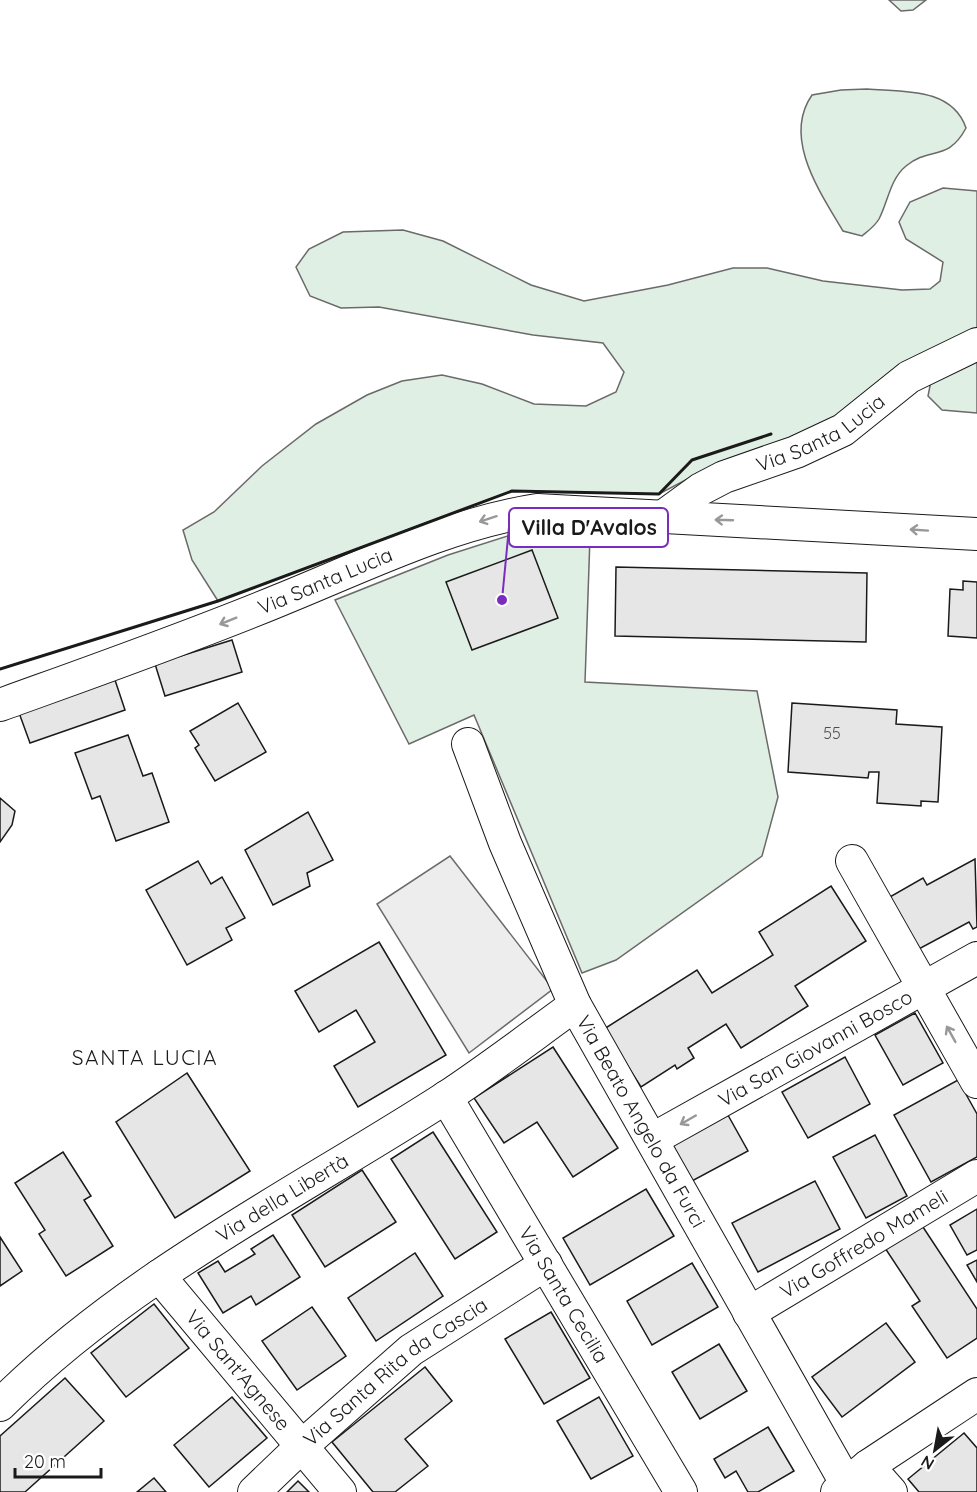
<svg xmlns="http://www.w3.org/2000/svg" width="977" height="1492" viewBox="0 0 977 1492" font-family="Quicksand,sans-serif">
  <style>
    .green { fill: #e0efe3; stroke: #6a6a6a; stroke-width: 1.5 }
    .parking { fill: #ededed; stroke: #6a6a6a; stroke-width: 1.5 }
    .building { fill: #e6e6e6; stroke: #1a1a1a; stroke-width: 1.5 }
    .lines { fill: none; stroke-linecap: round; stroke-linejoin: round }
    .minor-casing { stroke: #1a1a1a; stroke-width: 34 }
    .minor { stroke: #fff; stroke-width: 32 }
    .wall { stroke: #1a1a1a; stroke-width: 3 }
    .oneway { stroke: #989898 }
    .labels { text-anchor: middle; stroke-width: 4.5; stroke-linejoin: round; paint-order: stroke }
    .number-label { font-size: 16px; fill: #4d4d4d }
    .street-label { font-size: 20px; fill: #1a1a1a; stroke: #fff }
    .neighbourhood-label { font-size: 21px; letter-spacing: 1.5px; fill: #1a1a1a; stroke: #fff }
    .leader { fill: none; stroke: #7b2cbf; stroke-width: 2 }
    .callout-dot { fill: #7b2cbf; stroke: #fff; stroke-width: 2 }
    .callout { fill: #fff; stroke: #7b2cbf; stroke-width: 2 }
    .callout-label { font-size: 21px; text-anchor: middle; font-weight: bold; fill: #1a1a1a }
  </style>
  <rect width="100%" height="100%" fill="#fff"/>
  <g class="green">
    <path d="M889,0H926L913,10L901,11Z"/>
    <path d="M867,89C902,92 952,87 966,128C948,162 930,146 906,166C890,179 888,202 879,219C875,226 868,231 862,236L843,231C820,192 782,138 812,95L841,90Z"/>
    <path d="M943,188L977,191V329L839,422L699,473L659,494L512,491L218,601L192,560L183,530L214,512L262,466L316,424L367,395L402,381L442,375L482,384L534,404L586,406L616,392L624,372L603,343L533,335L379,307L341,308L310,296L296,267L309,249L343,232L403,230L443,241L531,285L584,301L668,285L733,268H767L823,281L902,290L930,289L940,281L943,262L906,239L899,222L910,202Z"/>
    <path d="M977,359V413L942,410L928,396L931,381Z"/>
    <path d="M539,526L590,537L585,682L757,691L778,797L762,856L616,960L582,973L474,715L409,744L335,600L448,555Z"/>
  </g>
  <path class="parking" d="M450,856L553,989L469,1053L377,904Z"/>
  <g class="building">
    <path d="M532,550L558,618L472,650L446,582Z"/>
    <path d="M616,567L867,573L866,642L615,636Z"/>
    <path d="M963,581L977,582V638L948,636L950,589L963,590Z"/>
    <path d="M232,640L242,672L165,696L155,664Z"/>
    <path d="M114,677L125,710L30,743L18,710Z"/>
    <path d="M238,703L266,752L215,781L195,748L199,745L190,731Z"/>
    <path d="M792,703L897,710L896,724L942,727L938,802L921,801V806L877,803L879,772H869L868,778L788,772Z"/>
    <path d="M128,735L143,776L152,773L169,822L116,841L100,796L92,799L75,753Z"/>
    <path d="M0,798L15,811L12,825L0,842Z"/>
    <path d="M308,812L333,860L307,873L310,886L273,905L245,850Z"/>
    <path d="M975,859L977,927L973,929L969,922L917,950L888,898L923,878L927,885Z"/>
    <path d="M198,861L211,884L222,877L245,918L226,928L232,940L187,965L146,890Z"/>
    <path d="M831,886L866,941L795,986L808,1006L741,1048L726,1024L688,1048L694,1058L677,1069L675,1065L641,1087L604,1029L697,970L712,993L773,955L759,932Z"/>
    <path d="M379,942L446,1055L358,1107L334,1066L375,1042L356,1010L319,1032L295,991Z"/>
    <path d="M915,1013L943,1063L903,1085L875,1035Z"/>
    <path d="M553,1047L618,1148L573,1177L537,1122L504,1143L474,1098Z"/>
    <path d="M845,1057L870,1104L808,1138L782,1092Z"/>
    <path d="M187,1073L250,1171L175,1218L116,1122Z"/>
    <path d="M958,1080L977,1114V1157L931,1182L894,1115Z"/>
    <path d="M724,1108L748,1151L692,1181L669,1138Z"/>
    <path d="M433,1132L497,1232L455,1259L391,1159Z"/>
    <path d="M875,1135L907,1196L866,1218L833,1157Z"/>
    <path d="M63,1152L91,1196L84,1200L113,1246L66,1276L39,1234L45,1230L15,1183Z"/>
    <path d="M362,1170L396,1222L325,1267L292,1215Z"/>
    <path d="M815,1181L840,1229L758,1272L732,1223Z"/>
    <path d="M646,1189L674,1236L590,1285L563,1238Z"/>
    <path d="M977,1209V1250L967,1255L950,1225Z"/>
    <path d="M921,1224L977,1309V1338L947,1358L912,1306L920,1301L885,1248Z"/>
    <path d="M273,1235L300,1277L256,1305L251,1296L223,1313L198,1273L218,1261L225,1272L255,1254L251,1249Z"/>
    <path d="M0,1237L22,1271L0,1286Z"/>
    <path d="M415,1253L443,1296L376,1341L348,1298Z"/>
    <path d="M977,1260V1282L967,1265Z"/>
    <path d="M692,1263L718,1307L652,1345L627,1301Z"/>
    <path d="M154,1304L189,1348L126,1397L91,1353Z"/>
    <path d="M312,1307L346,1356L297,1390L262,1341Z"/>
    <path d="M551,1312L590,1378L544,1404L505,1339Z"/>
    <path d="M886,1323L915,1362L842,1417L812,1377Z"/>
    <path d="M719,1344L747,1391L700,1419L672,1372Z"/>
    <path d="M425,1367L452,1401L405,1439L428,1466L395,1492H373L332,1442Z"/>
    <path d="M65,1378L104,1421L25,1492H0V1436Z"/>
    <path d="M232,1397L267,1438L209,1487L174,1445Z"/>
    <path d="M599,1397L633,1456L591,1479L557,1421Z"/>
    <path d="M768,1427L794,1471L758,1492H748L736,1471L725,1478L714,1459Z"/>
    <path d="M964,1433L977,1448V1492H919L908,1479Z"/>
    <path d="M154,1478L166,1492H137Z"/>
    <path d="M298,1481L309,1492H287Z"/>
  </g>
  <g class="lines">
    <g class="minor-casing">
      <g id="minor">
        <path id="s1" d="M661,518L701,489L724,477L796,452L843,430L909,377L977,344"/>
        <path id="s2" d="M0,705C94,671 188,638 280,600C364,566 448,524 537,510L977,534"/>
        <path id="s3" d="M468,744L505,843L575,1005L846,1483L855,1492"/>
        <path d="M852,861L977,1082"/>
        <path id="s4" d="M446,1097L681,1492"/>
        <path id="s5" d="M653,1139L977,958"/>
        <path id="s6" d="M159,1276L340,1492"/>
        <path id="s7" d="M749,1313L977,1176"/>
        <path id="s8" d="M0,1405C128,1277 294,1195 445,1098C489,1069 532,1036 575,1005"/>
        <path d="M868,1466L891,1492"/>
        <path id="s9" d="M254,1492L302,1446L411,1350L546,1264"/>
        <path d="M837,1492L868,1466L977,1394"/>
      </g>
    </g>
    <use href="#minor" class="minor"/>
    <path class="wall" d="M0,669L218,601L512,491L659,494L692,460L771,434"/>
  </g>
  <defs><path id="oneway-shaft" d="M-6 0H5M1.5-3L5.5 0L1.5 3" fill="none" stroke-width="1.6" stroke-linecap="round" stroke-linejoin="round" transform="scale(1.5)"/></defs>
  <g class="oneway">
    <use href="#oneway-shaft" transform="translate(488 519) rotate(162)"/>
    <use href="#oneway-shaft" transform="translate(724 520) rotate(-178)"/>
    <use href="#oneway-shaft" transform="translate(919 530) rotate(-176)"/>
    <use href="#oneway-shaft" transform="translate(228 621) rotate(158)"/>
    <use href="#oneway-shaft" transform="translate(951 1034) rotate(-119)"/>
    <use href="#oneway-shaft" transform="translate(688 1120) rotate(150)"/>
  </g>
  <g class="labels">
    <g class="number-label">
      <text x="832" y="739">55</text>
    </g>
    <g class="street-label">
      <text dy="7" stroke="none"><textPath href="#s1" startOffset="182">Via Santa Lucia</textPath></text>
      <text dy="7" stroke="none"><textPath href="#s2" startOffset="348">Via Santa Lucia</textPath></text>
      <text dy="7" stroke="none"><textPath href="#s5" startOffset="186">Via San Giovanni Bosco</textPath></text>
      <text dy="7" stroke="none"><textPath href="#s3" startOffset="416">Via Beato Angelo da Furci</textPath></text>
      <text dy="7" stroke="none"><textPath href="#s8" startOffset="351">Via della Libertà</textPath></text>
      <text dy="7" stroke="none"><textPath href="#s7" startOffset="134">Via Goffredo Mameli</textPath></text>
      <text dy="7" stroke="none"><textPath href="#s4" startOffset="230">Via Santa Cecilia</textPath></text>
      <text dy="7" stroke="none"><textPath href="#s6" startOffset="123">Via Sant'Agnese</textPath></text>
      <text dy="7" stroke="none"><textPath href="#s9" startOffset="186">Via Santa Rita da Cascia</textPath></text>
    </g>
    <g class="neighbourhood-label">
      <text x="145" y="1065">SANTA LUCIA</text>
    </g>
  </g>
  <path class="leader" d="M502 600L509 527"/>
  <circle class="callout-dot" cx="502" cy="600" r="6"/>
  <rect class="callout" x="509" y="508" width="159" height="39" rx="6"/>
  <g class="callout-label">
    <text x="589" y="535">Villa D'Avalos</text>
  </g>
  <g transform="translate(935 1450) rotate(211)" stroke="#ffffff" stroke-width="4.5" paint-order="stroke">
  <path d="M0-4.5L10 22L0 15L-10 22Z" fill="#1a1a1a"/>
  <text y="-9" font-size="16" font-weight="bold" text-anchor="middle" fill="#1a1a1a">N</text>
  </g>
  <path d="M15 1468v9h86v-9" fill="none" stroke="#1a1a1a" stroke-width="3"/>
  <text x="24" y="1468" font-size="18" fill="#1a1a1a" stroke="#ffffff" stroke-width="4.5" paint-order="stroke">20 m</text>
</svg>
